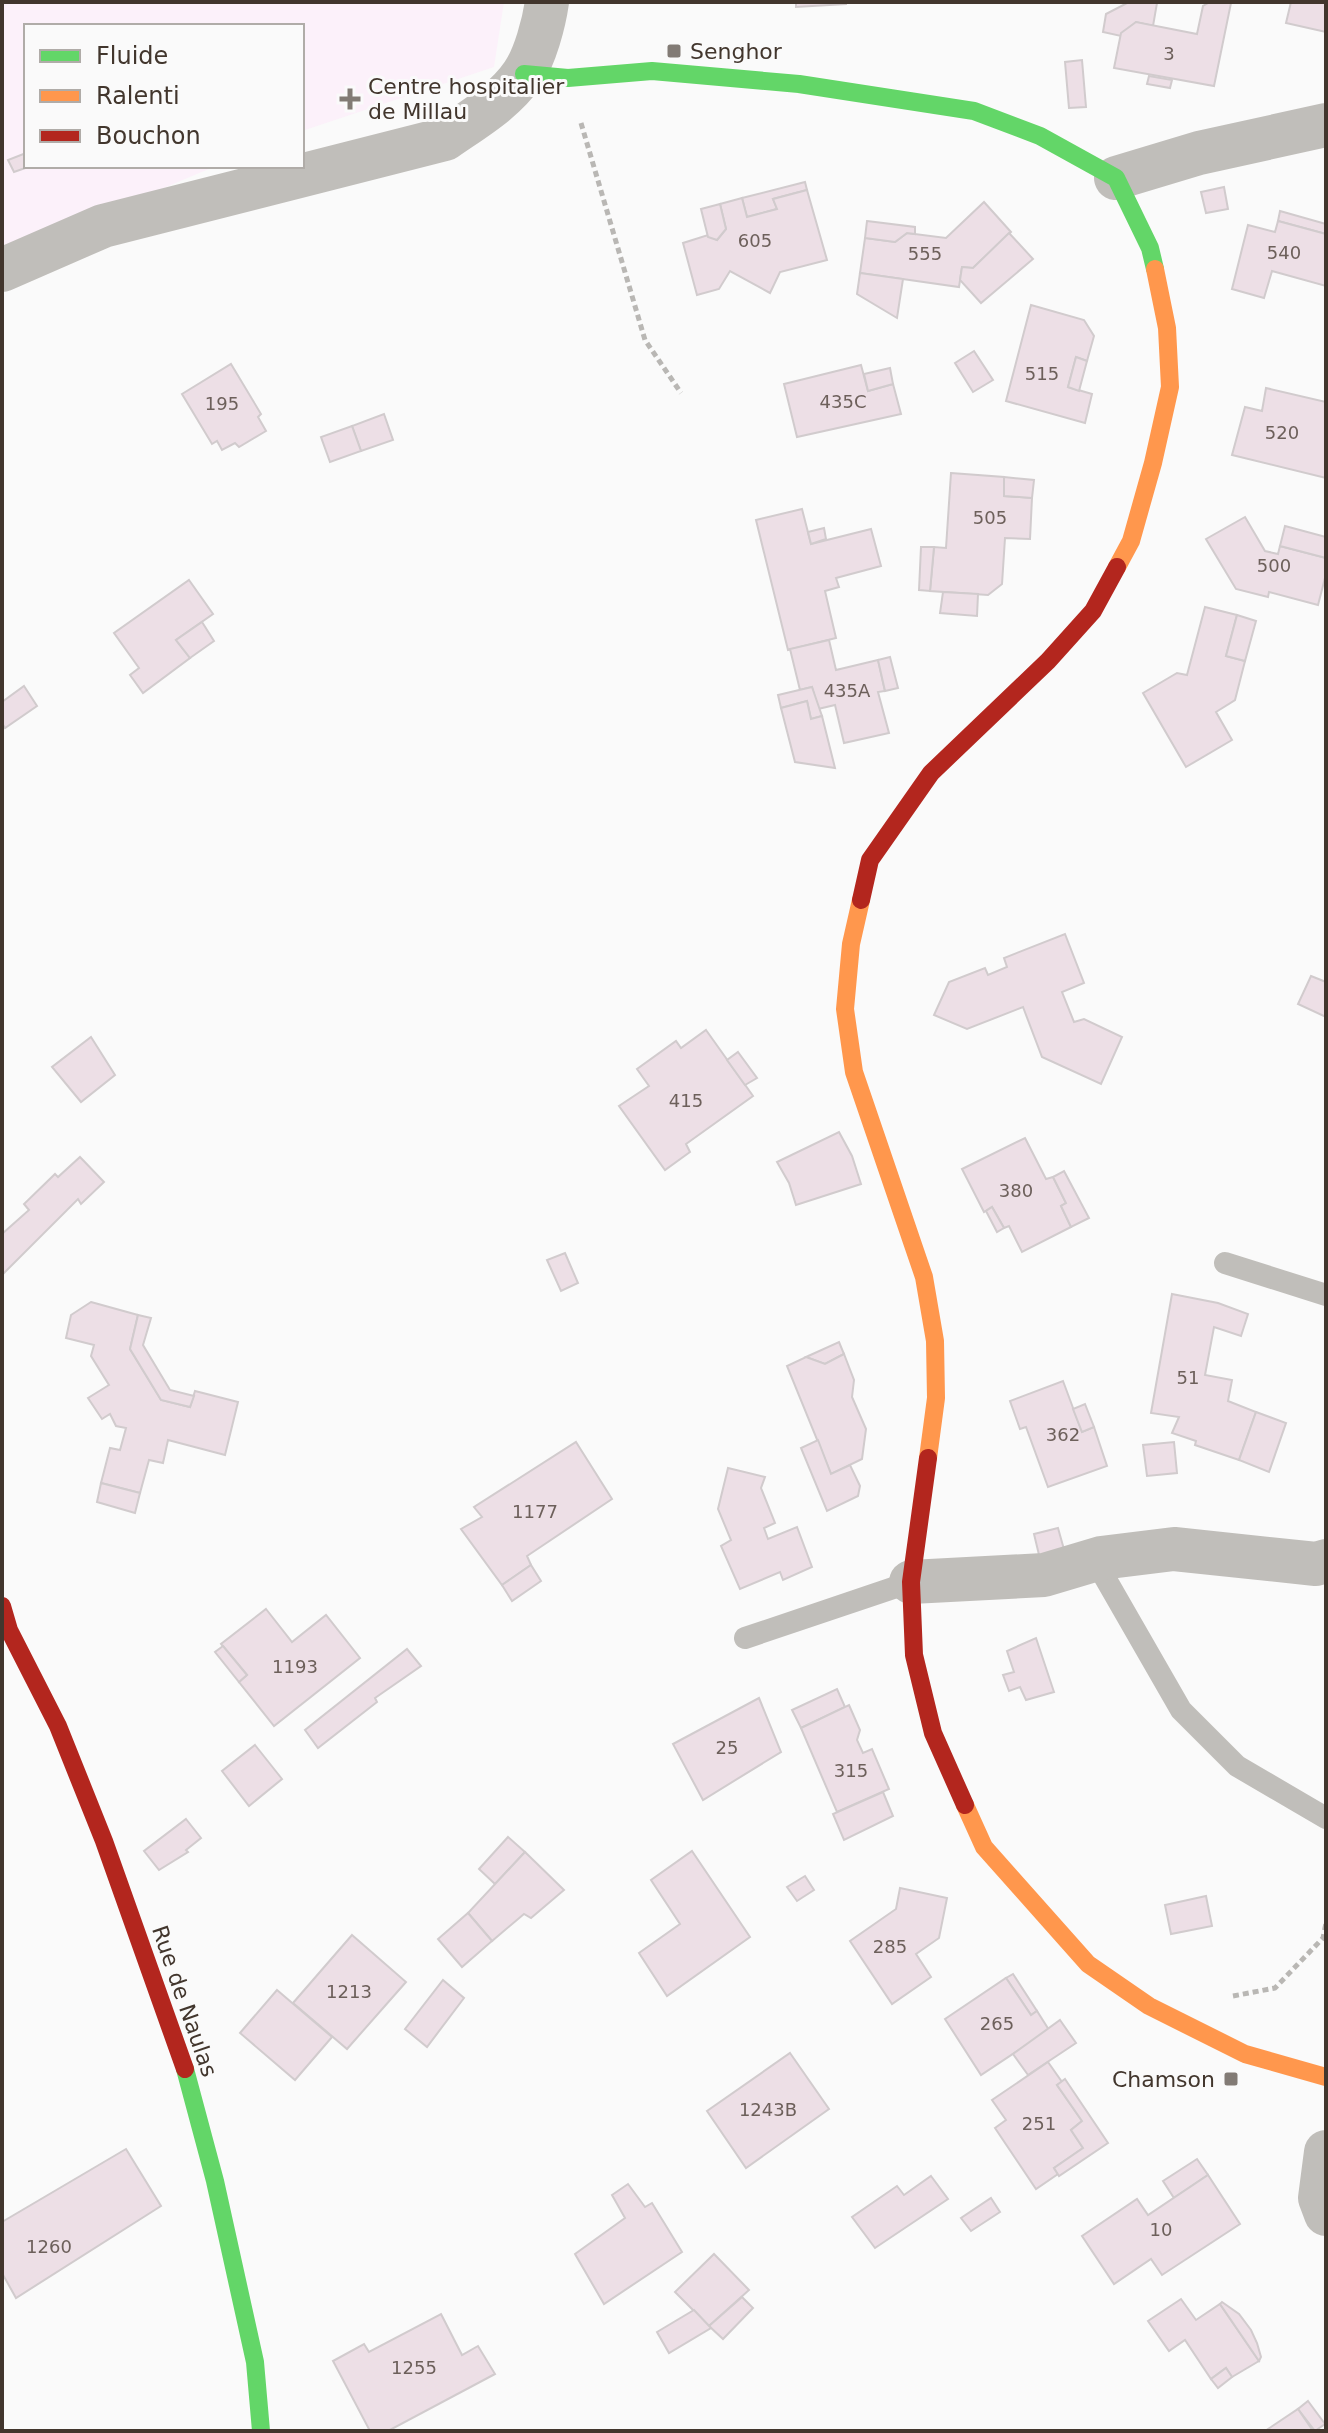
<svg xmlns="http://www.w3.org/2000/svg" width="1328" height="2433" viewBox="0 0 1328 2433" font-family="'DejaVu Sans',sans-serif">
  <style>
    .medical { fill: #fcf1fa }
    .building { fill: #eddfe6; stroke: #d1cbcd; stroke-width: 2 }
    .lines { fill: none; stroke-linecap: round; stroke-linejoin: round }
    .path { stroke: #b9b7b4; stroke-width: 5; stroke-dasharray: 6 4; stroke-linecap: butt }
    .lane { stroke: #c0beba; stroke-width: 22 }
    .street { stroke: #c0beba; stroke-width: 44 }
    .fast { stroke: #63d668; stroke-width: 18 }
    .slow { stroke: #ff974d; stroke-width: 18 }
    .jam { stroke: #b3261e; stroke-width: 18 }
    .poi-dot { fill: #827b75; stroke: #fafafa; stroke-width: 3 }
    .labels { text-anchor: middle; stroke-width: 6; stroke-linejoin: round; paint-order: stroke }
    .number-label { font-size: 18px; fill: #6d605b }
    .poi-label { font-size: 22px; fill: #42362d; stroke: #fafafa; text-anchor: start }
    .street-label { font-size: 22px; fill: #42362d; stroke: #fafafa }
  </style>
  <rect width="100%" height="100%" fill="#fafafa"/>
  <path class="medical" d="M2,2H504L494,67L302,131V26H26V166H216L2,256Z"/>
  <g class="building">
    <path d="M796,2H846V4L796,7Z"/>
    <path d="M1129,2L1157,3L1153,26L1136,22L1121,36L1103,32L1106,14Z"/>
    <path d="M1210,2L1231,3L1214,86L1114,68L1121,33L1136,22L1197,34L1203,6Z"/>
    <path d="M1291,2H1326V32L1286,23Z"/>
    <path d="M1082,60L1086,107L1069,108L1065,62Z"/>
    <path d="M1149,76L1172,80L1170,88L1147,84Z"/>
    <path d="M26,153V166H31L14,172L8,160Z"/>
    <path d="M805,182L807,190L773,199L777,209L747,217L742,198Z"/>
    <path d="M1224,187L1228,209L1206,213L1201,192Z"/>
    <path d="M807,190L827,260L780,272L770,293L730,271L719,289L697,295L683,243L708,235L717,240L726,229L720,204L742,198L747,217L777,209L773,199Z"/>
    <path d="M984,202L1011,232L973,268L962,267L959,287L860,273L865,238L895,242L907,233L946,238Z"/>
    <path d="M720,204L726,229L717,240L708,237L701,209Z"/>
    <path d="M1280,211L1326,224V234L1278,221Z"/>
    <path d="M867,221L915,227V234L907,233L895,242L865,238Z"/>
    <path d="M1278,221L1326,234V286L1272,271L1264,298L1232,289L1248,225L1275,232Z"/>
    <path d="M1009,233L1033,259L981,303L960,280L962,267L973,268Z"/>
    <path d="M860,273L903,279L897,318L857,294Z"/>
    <path d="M1031,305L1084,320L1094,336L1087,361L1076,357L1068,387L1092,394L1085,423L1006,401Z"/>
    <path d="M974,351L993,380L973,392L955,363Z"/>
    <path d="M1076,357L1087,361L1079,391L1068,387Z"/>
    <path d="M231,364L261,414L258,417L266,431L239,447L235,443L222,450L217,441L212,444L182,394Z"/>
    <path d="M861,365L868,391L893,384L901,414L797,437L784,384Z"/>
    <path d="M890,368L893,384L868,391L864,374Z"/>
    <path d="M1266,388L1326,402V478L1232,455L1245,407L1262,411Z"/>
    <path d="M384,414L393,440L361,451L352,426Z"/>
    <path d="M352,426L361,451L330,462L321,437Z"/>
    <path d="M951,473L1004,477V496L1032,498L1030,539L1005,538L1002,584L988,595L930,591L934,547L946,548Z"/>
    <path d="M1004,477L1034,480L1032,498L1004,496Z"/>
    <path d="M802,509L811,544L871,529L881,566L836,578L839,587L825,591L836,638L788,650L756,520Z"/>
    <path d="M1245,517L1265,551L1278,554L1280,546L1326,558V574L1318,605L1269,592L1268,597L1236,589L1206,539Z"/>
    <path d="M1285,526L1326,537V558L1280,546Z"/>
    <path d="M824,528L826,539L811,544L808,532Z"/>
    <path d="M921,547H934L930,591L919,590Z"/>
    <path d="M189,580L213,614L176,640L190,658L143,693L130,675L139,668L114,633Z"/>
    <path d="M943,592L978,594L977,616L940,613Z"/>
    <path d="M1205,607L1237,615L1226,656L1245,661L1235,700L1216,712L1232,740L1186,767L1143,693L1177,673L1187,675Z"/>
    <path d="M1237,615L1256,621L1245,661L1226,656Z"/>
    <path d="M202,622L214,641L190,658L176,640Z"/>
    <path d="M829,640L836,670L878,660L885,691L878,692L889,733L844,743L835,705L818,709L812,687L800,690L790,649Z"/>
    <path d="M890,657L898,688L885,691L878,660Z"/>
    <path d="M24,686L37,706L5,728L2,723V702Z"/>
    <path d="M812,687L822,716L811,719L807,701L781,708L778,695Z"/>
    <path d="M807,701L811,719L822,716L835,768L795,762L781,708Z"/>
    <path d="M1065,934L1084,983L1062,992L1074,1022L1084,1019L1122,1037L1101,1084L1042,1057L1023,1007L967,1029L934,1015L949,982L985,968L988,975L1007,967L1004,958Z"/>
    <path d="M1311,976L1326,982V1017L1298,1004Z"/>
    <path d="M706,1030L753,1096L686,1144L690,1152L665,1170L619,1106L649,1086L637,1069L676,1041L681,1048Z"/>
    <path d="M91,1037L115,1075L81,1102L52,1067Z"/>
    <path d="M738,1052L757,1078L745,1085L727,1060Z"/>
    <path d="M839,1132L852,1156L861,1184L796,1205L789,1183L777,1162Z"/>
    <path d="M1025,1138L1046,1179L1053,1177L1066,1203L1061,1206L1071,1227L1022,1252L1009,1226L1004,1228L992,1207L984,1212L962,1169Z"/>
    <path d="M80,1157L104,1182L81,1204L78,1199L2,1275V1234L29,1210L24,1204L55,1174L58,1177Z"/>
    <path d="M1064,1171L1089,1218L1071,1227L1061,1206L1066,1203L1053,1177Z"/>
    <path d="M992,1207L1004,1228L997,1232L986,1211Z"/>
    <path d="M565,1253L578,1283L561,1291L547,1260Z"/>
    <path d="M1172,1294L1218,1303L1248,1314L1241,1336L1214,1327L1205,1375L1232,1380L1228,1401L1256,1412L1239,1460L1195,1445L1196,1441L1172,1433L1179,1417L1151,1413Z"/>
    <path d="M91,1302L138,1315L130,1349L161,1400L190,1407L195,1391L238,1402L225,1455L168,1440L163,1463L149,1460L140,1493L101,1483L110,1448L120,1450L126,1428L116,1426L110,1414L102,1419L88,1398L109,1385L91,1356L94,1345L66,1338L71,1315Z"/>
    <path d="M138,1315L151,1318L143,1345L170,1390L194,1396L190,1407L161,1400L130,1349Z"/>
    <path d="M839,1342L844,1354L825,1364L806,1357Z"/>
    <path d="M844,1354L854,1380L852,1397L866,1429L862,1459L831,1474L787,1366L806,1357L825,1364Z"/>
    <path d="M1063,1381L1082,1432L1094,1427L1107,1466L1048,1487L1026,1427L1020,1429L1010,1401Z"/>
    <path d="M1085,1404L1094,1427L1082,1432L1073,1409Z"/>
    <path d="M1256,1412L1286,1423L1269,1472L1239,1460Z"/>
    <path d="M818,1440L831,1474L850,1465L860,1486L858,1496L827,1511L801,1448Z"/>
    <path d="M576,1442L612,1499L527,1556L531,1565L502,1585L461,1529L482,1517L474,1507Z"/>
    <path d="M1174,1442L1177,1473L1147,1476L1143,1445Z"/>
    <path d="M728,1468L765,1477L761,1488L775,1523L764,1528L768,1539L797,1527L812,1567L783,1580L780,1572L740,1589L721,1546L731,1540L718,1509Z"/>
    <path d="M101,1483L140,1493L135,1513L97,1502Z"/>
    <path d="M1058,1528L1065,1553L1040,1559L1034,1534Z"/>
    <path d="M531,1565L541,1581L512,1601L502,1585Z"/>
    <path d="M266,1609L292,1642L326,1615L360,1658L274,1726L239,1682L247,1675L221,1644Z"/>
    <path d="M1036,1638L1054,1692L1026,1700L1020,1687L1009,1691L1003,1675L1014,1672L1007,1651Z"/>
    <path d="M223,1646L247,1675L239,1682L215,1652Z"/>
    <path d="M407,1649L421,1666L375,1698L377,1702L318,1748L305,1730Z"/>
    <path d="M837,1689L845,1707L801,1728L792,1710Z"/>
    <path d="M759,1698L781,1752L703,1800L673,1744Z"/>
    <path d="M849,1705L860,1730L857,1740L863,1753L872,1749L889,1789L837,1812L801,1728Z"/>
    <path d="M255,1745L282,1779L249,1806L222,1771Z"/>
    <path d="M883,1792L893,1816L844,1840L833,1814Z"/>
    <path d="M186,1819L201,1838L186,1850L188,1852L159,1870L144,1851Z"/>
    <path d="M508,1837L525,1852L495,1884L479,1869Z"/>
    <path d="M692,1851L750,1937L667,1996L639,1953L680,1924L651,1880Z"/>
    <path d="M525,1852L564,1890L531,1918L524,1914L492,1941L468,1913Z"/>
    <path d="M805,1876L814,1890L797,1901L787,1887Z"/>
    <path d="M900,1888L947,1898L939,1938L916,1954L931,1977L892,2004L850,1941L896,1909Z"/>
    <path d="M1206,1896L1212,1926L1171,1934L1165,1905Z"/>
    <path d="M468,1913L492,1941L462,1967L438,1939Z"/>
    <path d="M352,1935L406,1982L347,2049L293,2003Z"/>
    <path d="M1013,1974L1037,2011L1031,2015L1006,1978Z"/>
    <path d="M1006,1978L1031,2015L1037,2011L1049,2030L981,2075L945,2019Z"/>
    <path d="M443,1980L464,1998L427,2047L405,2029Z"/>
    <path d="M277,1990L332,2037L295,2080L240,2033Z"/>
    <path d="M1060,2020L1076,2043L1028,2075L1013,2054Z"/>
    <path d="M790,2053L829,2109L746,2168L707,2111Z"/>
    <path d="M1048,2062L1062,2082L1057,2085L1082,2121L1071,2130L1083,2148L1054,2168L1058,2174L1036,2189L995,2128L1006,2120L992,2100Z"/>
    <path d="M1065,2079L1108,2143L1059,2176L1054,2168L1083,2148L1071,2130L1082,2121L1057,2085Z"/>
    <path d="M126,2149L161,2206L16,2298L2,2273V2222Z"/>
    <path d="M1197,2159L1208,2175L1174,2198L1163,2181Z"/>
    <path d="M1208,2175L1240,2224L1162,2275L1151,2259L1114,2284L1082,2236L1137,2199L1148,2215Z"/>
    <path d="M931,2176L948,2199L875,2248L852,2217L897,2186L904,2195Z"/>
    <path d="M628,2184L645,2207L652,2203L682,2252L604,2304L575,2254L625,2218L612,2195Z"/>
    <path d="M991,2198L1000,2212L971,2231L961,2218Z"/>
    <path d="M714,2254L749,2290L709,2326L675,2292Z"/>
    <path d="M742,2297L753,2308L723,2339L709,2326Z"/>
    <path d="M1181,2299L1196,2320L1220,2304L1259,2361L1232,2377L1226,2368L1211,2379L1185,2340L1169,2351L1148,2321Z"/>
    <path d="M1222,2302L1239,2314L1251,2330L1257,2343L1261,2357L1259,2361L1220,2304Z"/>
    <path d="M694,2310L711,2328L669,2353L657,2332Z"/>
    <path d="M441,2314L462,2355L478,2346L495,2374L388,2431H370L333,2361L364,2344L369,2352Z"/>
    <path d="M1226,2368L1232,2377L1218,2388L1211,2379Z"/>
    <path d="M1308,2401L1325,2424L1315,2431L1298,2409Z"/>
    <path d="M1298,2409L1313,2431H1265Z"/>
  </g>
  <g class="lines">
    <g class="path">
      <path d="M581,123L645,340L681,393"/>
      <path d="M1233,1996L1275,1988L1323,1938L1326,1923"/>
    </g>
    <g class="lane">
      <path d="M1225,1263L1326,1295"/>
      <path d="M1101,1558L1104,1576L1181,1710L1237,1766L1326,1818"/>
      <path d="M745,1638L911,1582"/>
    </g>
    <g class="street">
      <path d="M1116,178L1199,153L1326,125"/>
      <path d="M2,270L103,226L445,139C472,120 504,102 523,74C535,57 544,23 547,2"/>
      <path d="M911,1582L1044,1575L1101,1558L1174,1549L1316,1564L1326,1561"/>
      <path d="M1326,2152L1320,2198L1326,2214"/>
    </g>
    <g class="fast">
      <path d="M524,74L568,78L652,71L799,84L974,111L1040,136L1116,178L1150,248L1155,269"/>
      <path d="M185,2069L215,2181L255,2362L261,2431"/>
    </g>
    <g class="slow">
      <path d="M1117,567L1131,541L1153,463L1170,387L1167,328L1155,269"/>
      <path d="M861,900L851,944L845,1009L854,1072L924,1277L935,1341L936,1398L928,1458"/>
      <path d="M965,1805L984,1847L1088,1964L1149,2006L1245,2054L1326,2077"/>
    </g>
    <g class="jam">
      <path d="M861,900L870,860L931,773L1048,661L1093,611L1117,567"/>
      <path d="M928,1458L911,1582L914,1655L933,1733L965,1805"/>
      <path d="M2,1606L9,1630L58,1726L104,1841L185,2069"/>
    </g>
  </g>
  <g class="poi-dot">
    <rect x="666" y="43" width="16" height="16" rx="4"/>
    <path d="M346 87h8v8h8v8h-8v8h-8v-8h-8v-8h8z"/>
    <rect x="1223" y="2071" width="16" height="16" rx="4"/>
  </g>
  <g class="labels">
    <g class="number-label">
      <text x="1169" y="60">3</text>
      <text x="755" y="247">605</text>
      <text x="1284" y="259">540</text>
      <text x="925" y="260">555</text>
      <text x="1042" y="380">515</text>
      <text x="843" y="408">435C</text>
      <text x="222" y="410">195</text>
      <text x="1282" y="439">520</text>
      <text x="990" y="524">505</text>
      <text x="1274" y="572">500</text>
      <text x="847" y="697">435A</text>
      <text x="686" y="1107">415</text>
      <text x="1016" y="1197">380</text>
      <text x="1188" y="1384">51</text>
      <text x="1063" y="1441">362</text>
      <text x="535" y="1518">1177</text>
      <text x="295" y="1673">1193</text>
      <text x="727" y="1754">25</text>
      <text x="851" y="1777">315</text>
      <text x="890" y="1953">285</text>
      <text x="349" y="1998">1213</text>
      <text x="997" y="2030">265</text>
      <text x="768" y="2116">1243B</text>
      <text x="1039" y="2130">251</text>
      <text x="1161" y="2236">10</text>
      <text x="49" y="2253">1260</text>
      <text x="414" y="2374">1255</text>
    </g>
    <g class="poi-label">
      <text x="690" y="59">Senghor</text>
      <text x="368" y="94">Centre hospitalier<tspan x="368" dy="25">de Millau</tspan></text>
      <text x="1215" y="2087" text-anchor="end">Chamson</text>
    </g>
    <g class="street-label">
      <text transform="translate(185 2001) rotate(71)" y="8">Rue de Naulas</text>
    </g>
  </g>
  <rect width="1328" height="2433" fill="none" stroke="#42362d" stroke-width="8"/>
  <rect x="24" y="24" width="280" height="144" fill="#fafafa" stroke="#b0aca8" stroke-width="2"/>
  <rect x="40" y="50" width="40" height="12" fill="#63d668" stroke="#b0aca8" stroke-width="2"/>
  <text x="96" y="64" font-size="24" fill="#42362d">Fluide</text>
  <rect x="40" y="90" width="40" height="12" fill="#ff974d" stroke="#b0aca8" stroke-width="2"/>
  <text x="96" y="104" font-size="24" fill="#42362d">Ralenti</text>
  <rect x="40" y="130" width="40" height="12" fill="#b3261e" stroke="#b0aca8" stroke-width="2"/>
  <text x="96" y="144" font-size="24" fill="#42362d">Bouchon</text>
</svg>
